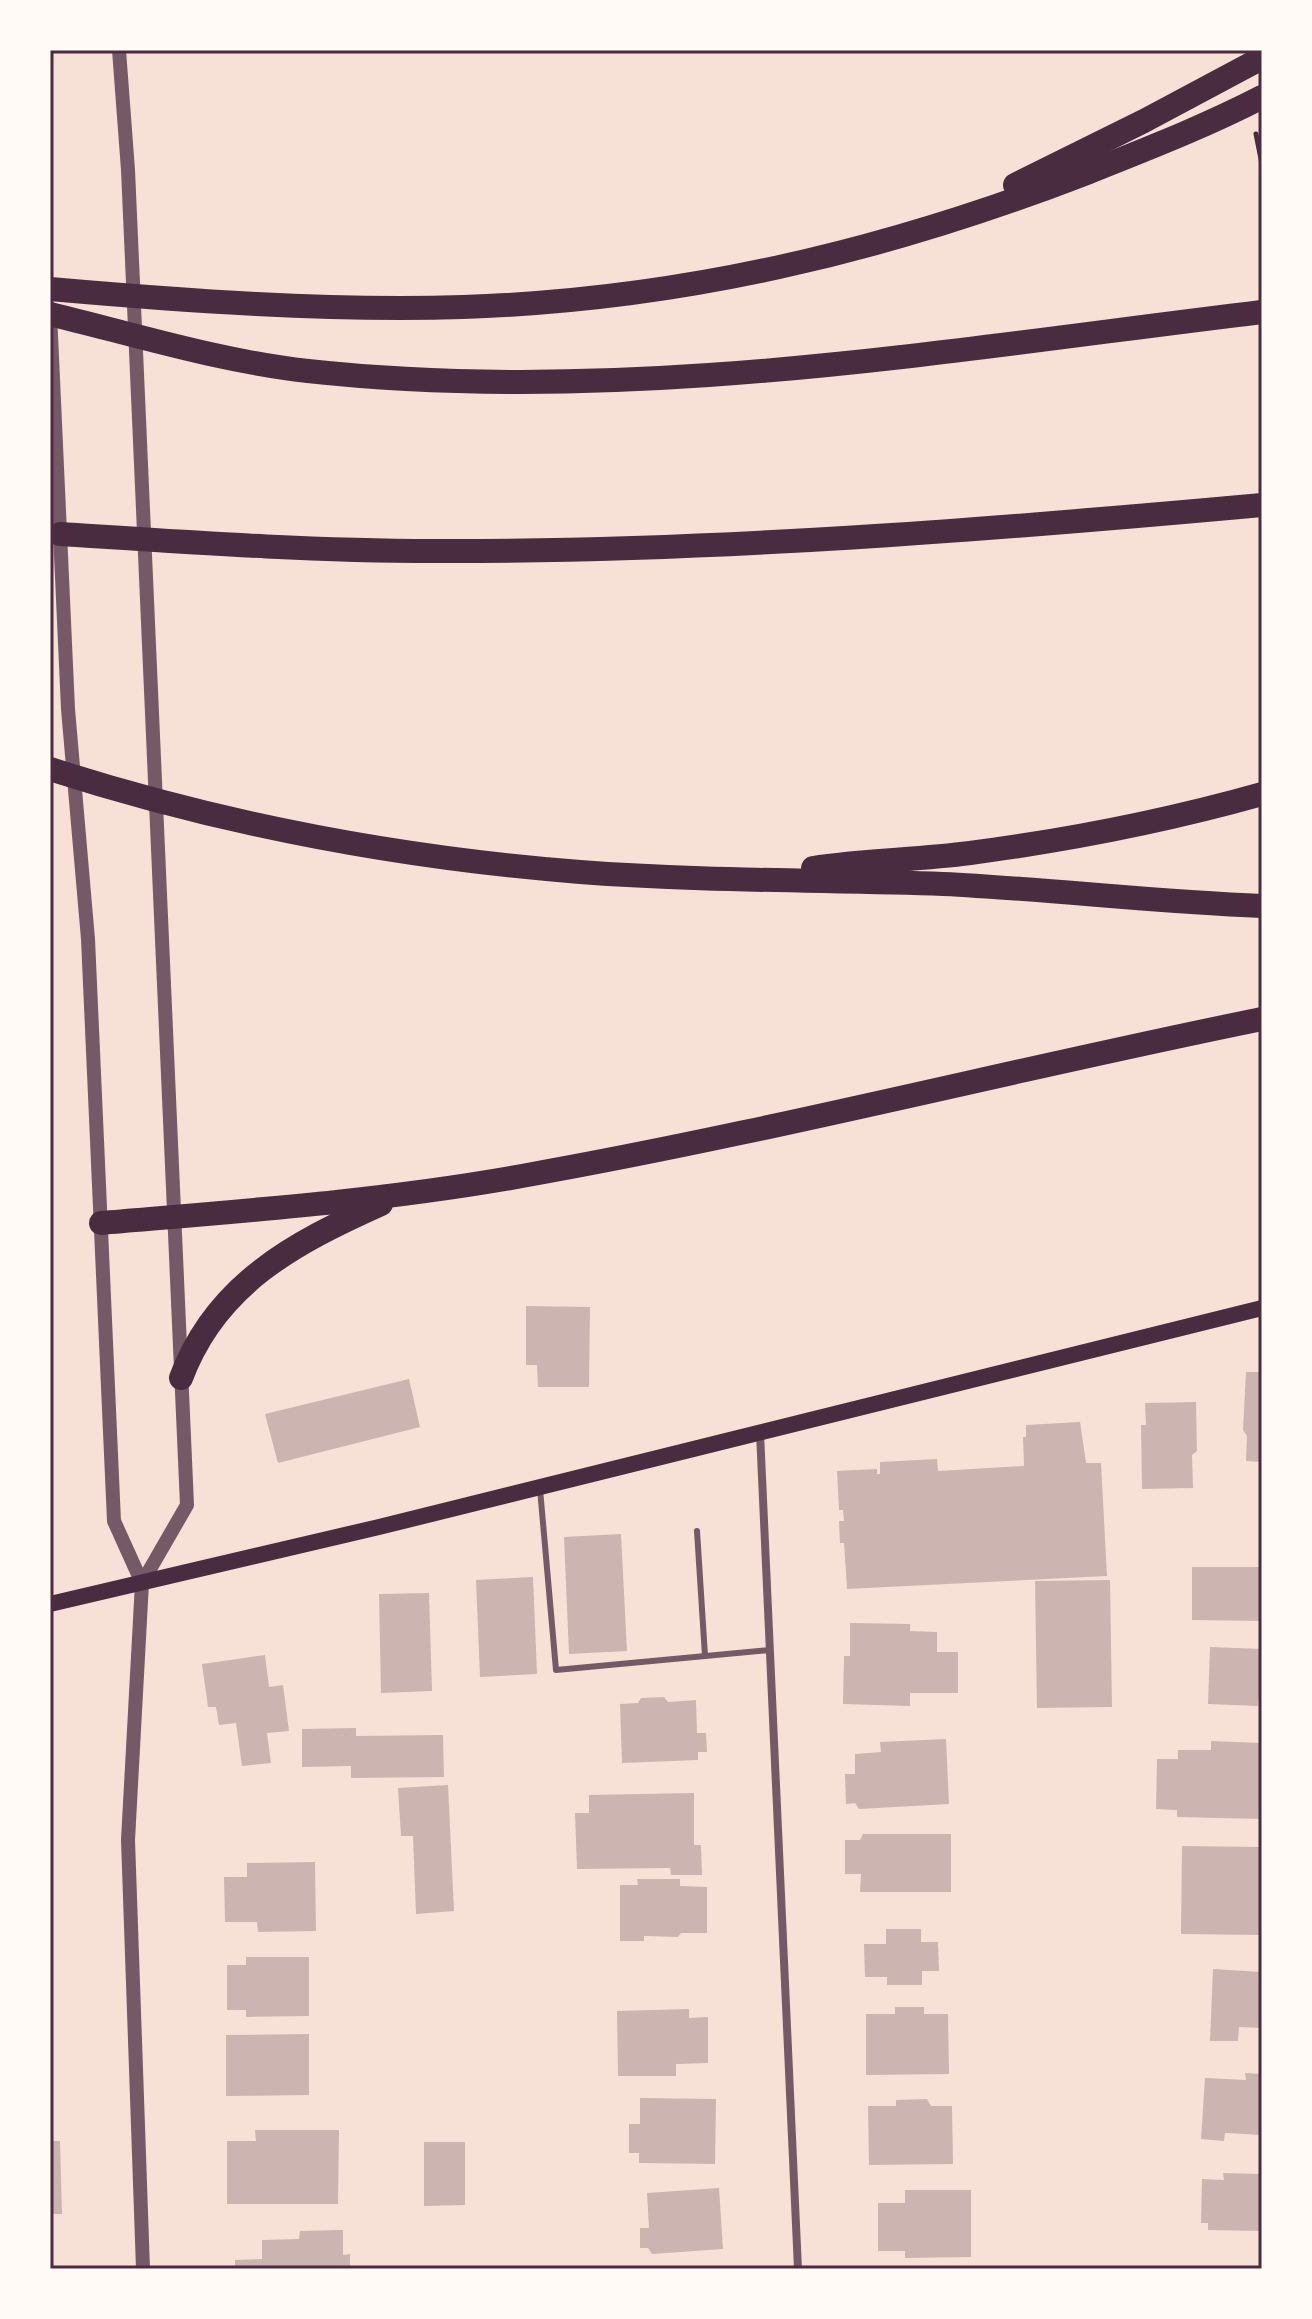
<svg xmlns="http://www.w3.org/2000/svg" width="1312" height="2319" viewBox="0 0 1312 2319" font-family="'Archivo Narrow',sans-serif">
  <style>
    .building { fill: #ccb4b1 }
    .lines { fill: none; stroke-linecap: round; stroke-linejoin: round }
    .path { stroke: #4a2c40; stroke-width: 5 }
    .service { stroke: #755966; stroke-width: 6 }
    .minor { stroke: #755966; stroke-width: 8 }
    .tertiary { stroke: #755966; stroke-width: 14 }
    .secondary { stroke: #4a2c40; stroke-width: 16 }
    .motorway { stroke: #4a2c40; stroke-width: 24 }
    .neatline { fill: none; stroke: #4a2c40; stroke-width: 3 }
  </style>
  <rect width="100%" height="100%" fill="#f7e1d7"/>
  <g class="building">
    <path d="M526,1306L590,1307L589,1387H538L537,1365H526Z"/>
    <path d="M1246,1372H1262V1462L1246,1461L1247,1436L1243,1430Z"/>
    <path d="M409,1379L420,1427L278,1463L265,1414Z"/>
    <path d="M1196,1402L1197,1451L1192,1455L1193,1488L1142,1489L1141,1425H1146L1145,1403Z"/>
    <path d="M1080,1422L1086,1463H1101L1107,1576L847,1589L844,1543H840L839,1521H844L843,1510H839L837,1471L877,1469V1474H880V1462L937,1459L938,1471L1024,1466L1023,1437H1026V1425Z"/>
    <path d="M621,1534L627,1651L569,1654L564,1537Z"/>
    <path d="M1192,1567H1262V1621L1192,1620Z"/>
    <path d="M533,1577L537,1674L480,1677L476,1580Z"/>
    <path d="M1110,1580L1112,1707L1037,1708L1035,1581Z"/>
    <path d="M429,1593L432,1691L381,1693L379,1594Z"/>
    <path d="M850,1623L910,1624V1631L937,1632V1652H958V1693H910V1706L843,1704L844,1656H850Z"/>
    <path d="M1210,1647L1262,1649V1695H1259L1258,1706L1208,1704Z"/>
    <path d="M265,1655L269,1687L283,1685L289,1731L267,1733L271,1763L242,1766L236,1723L219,1725L216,1707H208L202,1664Z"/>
    <path d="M664,1697L668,1702L696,1700L697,1733H706L707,1752H698V1760L622,1763L620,1704L638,1703L641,1698Z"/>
    <path d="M356,1728V1736L443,1735L444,1777L351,1778V1766L302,1767V1729Z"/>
    <path d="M946,1739L949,1804L859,1809L855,1803L846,1804L845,1774H855V1754L881,1752L880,1742Z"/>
    <path d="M1211,1741L1262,1743V1819L1177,1817V1810L1156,1809L1157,1759H1178V1750H1211Z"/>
    <path d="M448,1785L454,1911L416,1914L413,1836H401L398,1788Z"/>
    <path d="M694,1793V1845H701L702,1875H671L670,1868L577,1869L575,1813H589V1795Z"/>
    <path d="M863,1834H951V1892H860L861,1874H845V1840H860Z"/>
    <path d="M1182,1846L1262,1847V1935L1181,1934Z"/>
    <path d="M315,1862L316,1931L258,1932L257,1922H225L224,1877H247V1863Z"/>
    <path d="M637,1879H680V1886L707,1887V1933H681L678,1937L644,1936V1941H620V1885H638Z"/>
    <path d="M886,1929H921V1942H938L939,1971H922V1985H887V1977H865L864,1944H886Z"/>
    <path d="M246,1957H309V2016L246,2017V2010H227V1965H246Z"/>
    <path d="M1213,1969L1262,1972V2028L1239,2027L1238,2041H1210Z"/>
    <path d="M895,2007H924V2014H948L949,2074L866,2075V2014H895Z"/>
    <path d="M689,2009V2018L708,2017V2063L676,2064V2076H618L617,2011Z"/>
    <path d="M309,2034V2095L226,2096V2035Z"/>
    <path d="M1245,2073L1262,2074V2135L1225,2133L1224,2141L1201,2139L1205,2078L1246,2080Z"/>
    <path d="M640,2098L716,2099L715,2164L639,2163V2153H629V2124H640Z"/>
    <path d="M927,2099L931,2106H952L953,2164L869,2165L868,2106H896V2100Z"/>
    <path d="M255,2130H339L338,2204H227V2141H256Z"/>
    <path d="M50,2141H60L62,2214H50Z"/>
    <path d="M424,2142H465V2205L424,2206Z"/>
    <path d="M1223,2173L1262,2174V2231L1208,2230V2223H1201L1202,2179L1224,2180Z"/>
    <path d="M719,2188L723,2249L652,2254L648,2248H640V2228H649L647,2193Z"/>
    <path d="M905,2190H971V2257L905,2258V2251H878V2203H905Z"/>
    <path d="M343,2230V2255L350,2254V2269H235V2260L262,2259V2240L299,2239L300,2231Z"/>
  </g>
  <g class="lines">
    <path class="path" d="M1256,134L1262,164"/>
    <g class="service">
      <path d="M540,1489L556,1670L770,1650"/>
      <path d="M697,1531L705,1656"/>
    </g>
    <path class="minor" d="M760,1433L798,2269"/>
    <g class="tertiary">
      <path d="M119,50L128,170L187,1505L142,1583"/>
      <path d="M50,313L68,709L88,939L114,1521L142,1583L128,1840L143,2269"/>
    </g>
    <path class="secondary" d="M50,1604L379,1527L1262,1308"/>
    <g class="motorway">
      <path d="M1015,185L1144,121L1262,58"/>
      <path d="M50,289C187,301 325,311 463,307C679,300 882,252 1084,174C1144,150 1204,127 1262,97"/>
      <path d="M50,314C136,335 219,361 308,371C627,406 946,350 1262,312"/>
      <path d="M60,534C185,542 309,551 434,551C710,552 987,530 1262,505"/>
      <path d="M50,769C221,824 402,858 580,872C701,881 822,880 943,884C1049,889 1155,902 1262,906"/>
      <path d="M813,868C865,860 918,860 970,853C1069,840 1166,821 1262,794"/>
      <path d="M101,1223C242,1211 383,1201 522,1176C770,1132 1015,1069 1262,1019"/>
      <path d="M181,1378C216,1284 294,1243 381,1204"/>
    </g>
  </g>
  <rect width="1312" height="2319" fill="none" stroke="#fffaf5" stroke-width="104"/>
  <rect x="52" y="52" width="1208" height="2215" class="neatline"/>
</svg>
